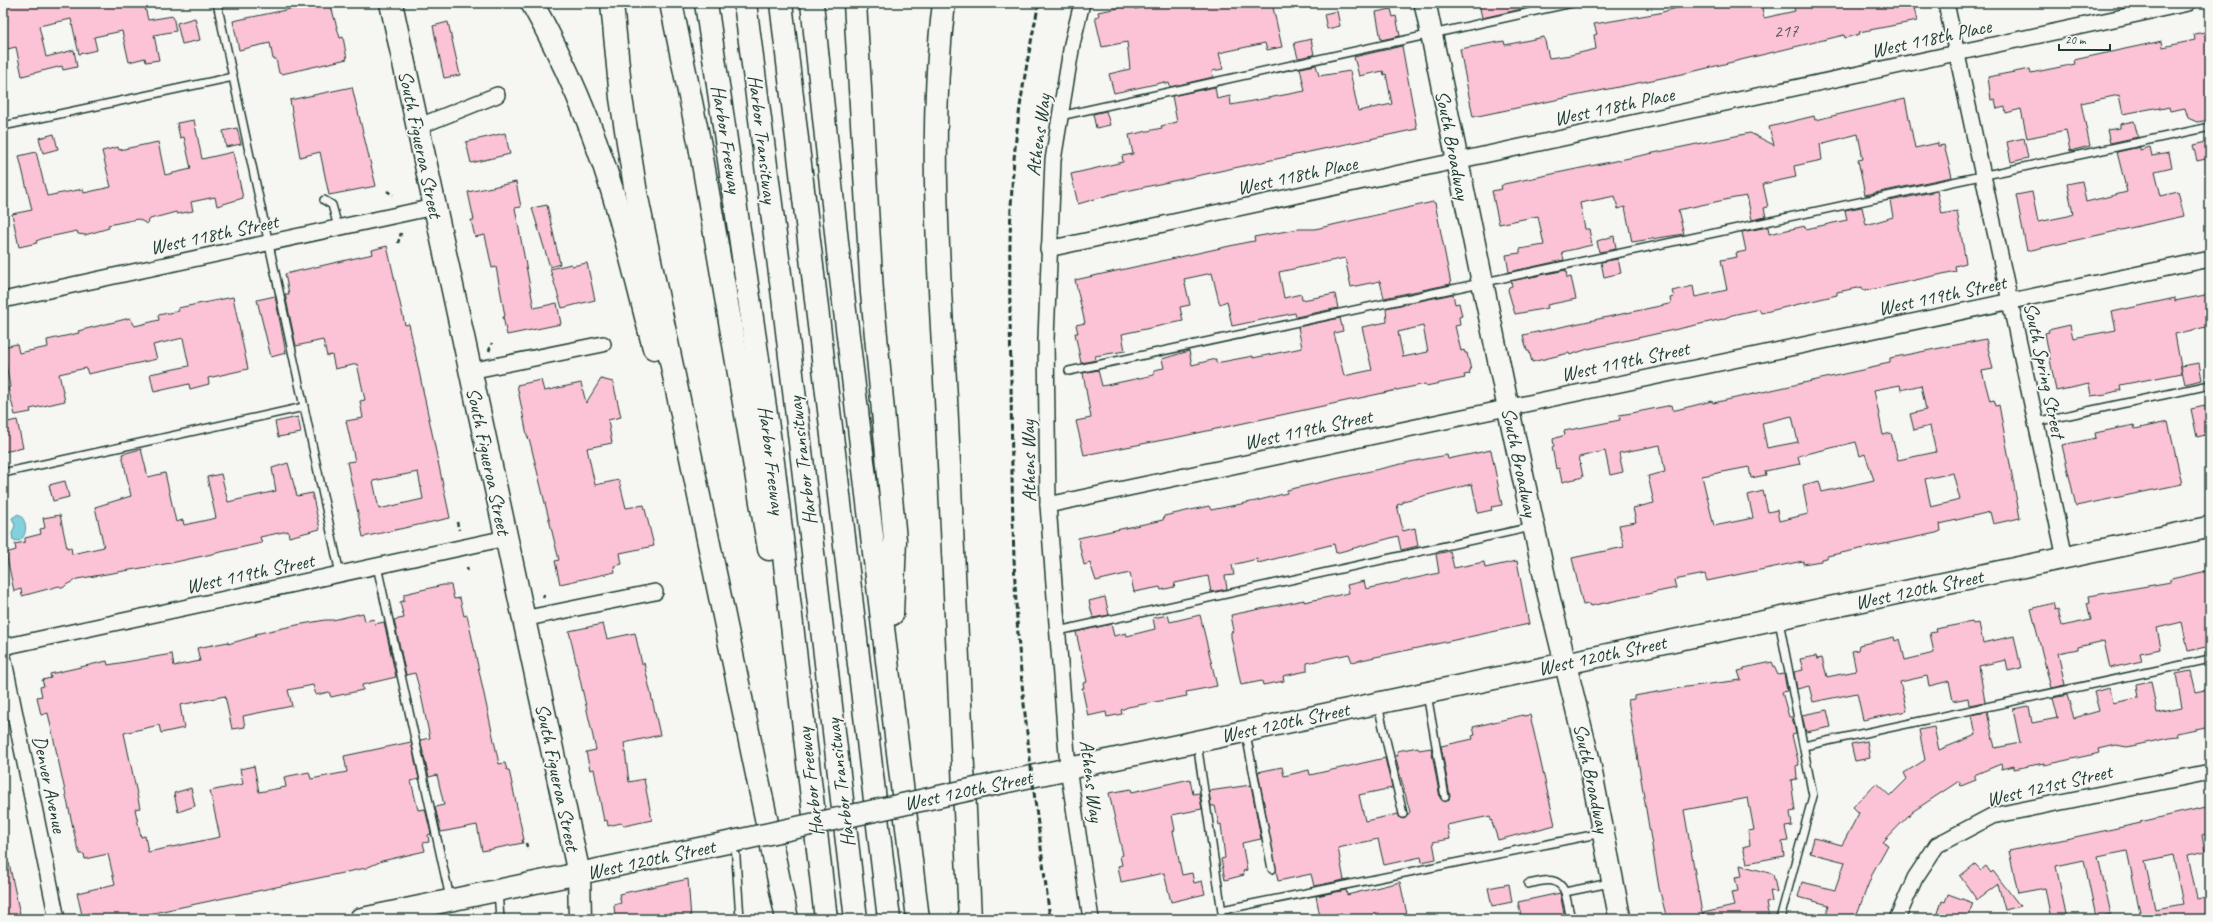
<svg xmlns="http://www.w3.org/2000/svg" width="2213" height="922" viewBox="0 0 2213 922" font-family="Caveat,sans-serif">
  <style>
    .water { fill: #82d1de; stroke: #5a969a }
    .building { fill: #fcc3d6; stroke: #1f3d34; fill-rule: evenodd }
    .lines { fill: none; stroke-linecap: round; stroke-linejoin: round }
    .lane-casing { stroke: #1f3d34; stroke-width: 10 }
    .street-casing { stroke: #1f3d34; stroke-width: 18 }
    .secondary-casing { stroke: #1f3d34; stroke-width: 24 }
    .primary-casing { stroke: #1f3d34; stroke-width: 25 }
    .highway-casing { stroke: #1f3d34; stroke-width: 25 }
    .path { stroke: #1f3d34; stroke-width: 2.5; stroke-dasharray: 4 3; stroke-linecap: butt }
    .lane { stroke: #f6f6f2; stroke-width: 7 }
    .street { stroke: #f6f6f2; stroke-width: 15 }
    .secondary { stroke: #f6f6f2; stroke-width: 21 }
    .primary { stroke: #f6f6f2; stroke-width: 22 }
    .highway { stroke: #f6f6f2; stroke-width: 22 }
    .rail { stroke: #1f3d34; stroke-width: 3; stroke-dasharray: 6 3; stroke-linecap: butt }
    .secondary-bridge-casing { stroke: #1f3d34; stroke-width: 24; stroke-linecap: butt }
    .secondary-bridge { stroke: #f6f6f2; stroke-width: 21 }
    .labels { text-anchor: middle; stroke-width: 3.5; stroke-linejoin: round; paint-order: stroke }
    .number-label { font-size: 18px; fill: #565e5c }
    .street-label { font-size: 20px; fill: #1f3d34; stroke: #f6f6f2 }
  </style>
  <rect width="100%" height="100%" fill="#f6f6f2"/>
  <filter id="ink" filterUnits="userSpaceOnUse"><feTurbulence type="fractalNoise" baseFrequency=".025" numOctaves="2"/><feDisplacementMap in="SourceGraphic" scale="8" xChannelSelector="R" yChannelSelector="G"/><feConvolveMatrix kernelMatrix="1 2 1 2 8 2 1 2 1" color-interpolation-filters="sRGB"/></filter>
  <g filter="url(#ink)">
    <path class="water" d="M18,514C28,520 28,535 19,541L13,540L12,534L15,525L12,518Z"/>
    <g class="building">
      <path d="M3,3H144L148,20L173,16L176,31L154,35L159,60L146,62L145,58L129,62L122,31L94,37L97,50L79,54L71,19L39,26L46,57L74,50L77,67L63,70L62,66L22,76L16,47L3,50Z"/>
      <path d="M319,3H330L340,38L343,37L347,59L282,74L279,73L276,59H273L270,43L239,50L233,21Z"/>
      <path d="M1163,3H1272L1282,47L1267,50L1265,43L1219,53L1223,69L1212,71L1213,77L1170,87L1169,83L1165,84V82L1114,93L1109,74L1130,69L1127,42L1102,47L1095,17L1099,16L1098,12L1134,5L1135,9Z"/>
      <path d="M1479,3H1522V9L1482,18Z"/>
      <path d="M1694,3H1761L1764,18L1795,11L1793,3H1913L1917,21L1859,32L1860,34L1845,38L1844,35L1691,72L1473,117L1460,49L1504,41L1505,45L1544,37L1549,58L1571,55L1596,49L1594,35L1597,34L1594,24L1659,13Z"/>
      <path d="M1391,9L1393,17L1396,16L1400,36L1381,40L1376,12Z"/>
      <path d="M1337,11L1340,26L1327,29L1324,14Z"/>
      <path d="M195,18L200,40L182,44L177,23Z"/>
      <path d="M448,22L460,75L444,78L433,26Z"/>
      <path d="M2210,31V120L2197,122L2188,118L2185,108L2170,111L2169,107L2160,109V107L2123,114L2119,95L2081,103L2090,146L2070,151L2066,130L2027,138L2021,109L2006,113L2005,107L1997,109L1995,99L1991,100L1988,77L2030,69L2031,73L2075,64L2074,60L2162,41L2163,47L2195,40L2194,34Z"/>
      <path d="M1311,39L1314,55L1298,58L1294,43Z"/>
      <path d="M1402,46L1417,129L1112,194L1078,204L1071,174L1123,162L1122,156L1133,154L1129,135L1162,128L1161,126L1177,122L1172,96L1215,87L1217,99L1230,96L1231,105L1305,91L1300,68L1316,65L1319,76L1350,71L1358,111L1392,104L1386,74L1384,75L1383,71L1359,76L1354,57Z"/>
      <path d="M352,87L376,186L329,195L320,152L300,157L290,100Z"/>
      <path d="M1905,99L1915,148L1938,143V146L1944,145L1952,177L1865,195L1858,160L1863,159L1858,134L1820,144L1822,160L1794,166L1796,177L1763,184L1768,207L1764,208L1766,217L1752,220L1747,196L1729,199L1678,210L1684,234L1632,242L1625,207L1618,209L1615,196L1580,203L1585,229H1589L1592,245L1562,252L1564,260L1509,272L1506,255L1520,253V249L1544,245L1538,216L1499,224L1492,191L1502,189L1501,186L1504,184L1750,133L1774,145L1769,127L1814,116L1815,120Z"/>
      <path d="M1106,111L1110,125L1096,128L1093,114Z"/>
      <path d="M194,120L202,159L233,152L243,198L217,206L215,197L191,202L193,211L177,214L176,212L150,219L147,224L138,219L108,225L109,228L85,235L78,234L77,231L44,238L36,241L37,243L19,247L12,214L32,210L19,156L36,152L47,196L83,189L84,193L111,187L102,151L118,147L119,150L158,142L165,175L191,169L184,137L180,138L177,123Z"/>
      <path d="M2134,121L2138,137L2110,143L2107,130L2120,128V124Z"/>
      <path d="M237,128L241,144L226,147L223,131Z"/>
      <path d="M505,133L510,154L471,163L466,142Z"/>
      <path d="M54,134L58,149L43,153L39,138Z"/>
      <path d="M2024,138L2028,158L2011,162L2007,142Z"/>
      <path d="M2206,142L2210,158L2197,161L2193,145Z"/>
      <path d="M2140,147V150L2150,147L2152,156L2169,153L2172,167L2155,171L2161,196L2178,192L2184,216L2027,251L2016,195L2032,192L2038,222L2068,216L2073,214L2067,184L2082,181L2086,202L2127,192L2117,152Z"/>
      <path d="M516,182L521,207L515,208L534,308L557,303L561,324L507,335L503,317L505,316L496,267L492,268L485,235L475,237L471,220H474L468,192Z"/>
      <path d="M1937,191L1942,214L1957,211L1966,263L1955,266L1956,271L1875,289L1863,290L1862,287L1837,292V295L1761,313L1759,309L1732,315L1723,319L1588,349L1570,355L1569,353L1532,362L1529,351H1527L1523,335L1669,304L1671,303L1670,298L1674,297L1672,291L1693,286L1695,297L1727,290L1721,260L1737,257L1736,253L1746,251L1742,232L1768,227L1769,234L1805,226L1806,229L1847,220L1845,210L1862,207L1866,225L1893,217L1890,201Z"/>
      <path d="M1433,202L1435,203L1451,284L1384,298L1380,281L1351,287L1345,258L1279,272L1284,298L1301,294L1302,300L1335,294L1338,308L1296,317L1295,313L1232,326L1227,301L1220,304L1219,302L1212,273L1184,279L1190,305L1180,307L1183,321L1122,334L1125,351L1095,356L1096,360L1081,363L1075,333H1078L1076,325L1085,323L1075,280L1248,242L1255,241L1254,237L1298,229H1315Z"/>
      <path d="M547,205L560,264L550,267L532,208Z"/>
      <path d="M1614,236L1616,249L1599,252L1597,241Z"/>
      <path d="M387,246L405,325L409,324L450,518L363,537L347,462L355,461L346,421L363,418L360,401L365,400L357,364L335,369L332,355L327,356L323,340L296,346L285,294H289L285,274L373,254L372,250ZM418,472L423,499L379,509L373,481Z"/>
      <path d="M1618,259L1621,273L1604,277L1601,262Z"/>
      <path d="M587,263L595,300L562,308L550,269L571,264L572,266Z"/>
      <path d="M1566,270L1567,278L1571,277L1576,299L1547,305L1548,308L1515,314L1508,290L1509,287L1512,286L1511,281Z"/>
      <path d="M1453,294L1455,304L1459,303L1462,316L1459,317L1460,325L1455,326L1461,351L1464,350L1465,353H1467L1471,370L1469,371L1470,374L1464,375L1465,378L1426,386L1425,384L1179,437L1084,455L1076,421L1091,418L1083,373L1098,370L1102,386L1154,375V370L1164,368L1162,359L1189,351L1192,365L1216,359V363L1253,356V358L1302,348L1298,327L1340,318L1343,331L1334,333L1344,376L1372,370L1362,327L1387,322L1386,308ZM1423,326L1428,352L1403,357L1398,332Z"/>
      <path d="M2210,294V326L2175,334L2182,373L2120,385L2121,390L2106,394L2091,396L2089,384L2056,391L2045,333L2049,332L2048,330L2070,325L2073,338L2116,330L2112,312L2175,298V301Z"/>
      <path d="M275,296L286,353L271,357L257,300Z"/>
      <path d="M233,297L248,369L208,378L209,384L190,389L189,384L154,392L150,374L189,366L183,338L153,345L157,359L88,374L86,368L59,374L65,401L30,409L31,412L15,415L8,388L10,387L3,347L17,344L19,353L48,347L47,340L79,333L78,331L130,318L135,326L159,320L158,315L179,311L178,308Z"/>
      <path d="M1986,339L1993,369L1982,371L1990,401L1994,400L1996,406L1999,405L2020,518L1993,524L1990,512L1940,524L1941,531L1936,533L1827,556V558L1821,559V561L1803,564V561L1707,581L1705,574L1674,580L1676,588L1590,606L1589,604L1583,605L1572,558L1624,547L1619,525L1636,522L1633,508L1654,503L1648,476L1665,472L1660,445L1619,453L1623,472L1610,475L1605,451L1579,457L1583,477L1562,482L1559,468L1556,469L1552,447L1554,446L1553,439L1565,435L1564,431L1620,420L1619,415L1632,413L1672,405L1673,410H1676L1712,401L1713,403L1880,366V364L1890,362V358ZM1900,385L1901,390L1921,385L1926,410L1910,414L1914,430L1930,426L1936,452L1898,460L1891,433L1883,435L1874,390ZM1792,416L1798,442L1767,448L1762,423ZM1856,442L1860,456L1865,454L1874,480L1822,492L1819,481L1803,485L1808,514L1779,521L1777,510L1768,512L1763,491L1748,495L1753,518L1714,526L1702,476L1749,467L1751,478L1766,475L1765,471L1800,464L1798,456ZM1953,473L1960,500L1931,507L1925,479Z"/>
      <path d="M2199,363L2202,380L2185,384L2181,366Z"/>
      <path d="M601,379L613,382L621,417L608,420L612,443L587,448L595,485L619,480L626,508L644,505L654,546L620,553L622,564L614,566L615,572L560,584L555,561L559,560L530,442L527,435L517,385L541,380L544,391L581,383L586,403Z"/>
      <path d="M2205,406L2207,418L2210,417V434L2197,437L2191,409Z"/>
      <path d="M298,417L301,433L278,437L275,422Z"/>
      <path d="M17,420L23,448L3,452V423Z"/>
      <path d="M2168,422L2182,484L2076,506L2062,445L2096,438L2095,433L2134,425L2135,429Z"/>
      <path d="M141,449L148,477L165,473L176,522L183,520L184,525L216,518L207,477L221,474L228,502L276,491L272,468L288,463L297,496L312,493L320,529L289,537L288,531L260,537L262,543L171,563L77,579L66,585L63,588L59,586L22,596L21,589L14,591L6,553L16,550L15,544L25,542V538L41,534L40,529L45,528L43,518L60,515L67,548L71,547L72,554L104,547L95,507L131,496L122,454Z"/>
      <path d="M1491,450L1502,505L1491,507L1492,510L1478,513L1472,484L1403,501V503L1397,505L1403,531L1415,528L1418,546L1401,550L1398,536L1336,553L1334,544L1258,563L1257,559L1232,565L1234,575L1225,576L1227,589L1211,592L1208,576L1175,583L1174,587L1161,590L1160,587L1134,592L1130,573L1096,581L1090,563L1084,565L1078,538L1163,520L1164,516L1209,506L1211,510L1256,501L1287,493V490L1410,462L1447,455L1448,459Z"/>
      <path d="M65,481L69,497L53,501L49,485Z"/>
      <path d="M1450,551L1454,568L1484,562L1485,568L1517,561L1529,624L1352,662L1349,654L1316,661L1307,663V671L1283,676L1284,681L1263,685L1262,681L1241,685L1231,637V632L1234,631L1231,615L1304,600V602L1349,593L1347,585L1364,581L1366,589L1439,573L1436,554Z"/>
      <path d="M2207,571L2208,574L2210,573V646L2188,651L2182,622L2157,628L2161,649L2140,653L2142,661L2110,668L2104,641L2078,647V649L2058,653L2065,685L2051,688L2031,609L2053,603L2055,610L2058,609L2062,626L2091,620L2087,603L2090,602L2089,596L2171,582V579Z"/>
      <path d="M443,585H451L454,599L460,598L464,616L467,615L499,764L505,763L507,770H509L524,840H522L523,843L482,851L477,825L441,832L435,807L444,805L437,775L429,777L420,740L430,738L421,695L415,673L406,675L394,620L404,618L400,602L404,601V594Z"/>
      <path d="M1105,597L1109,615L1093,618L1089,601Z"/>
      <path d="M363,613L365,621L374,619L375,624L384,622L396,677L362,685L363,690L331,697L329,692L316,695L313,685L288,690L292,706L243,716L245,727L232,729L225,696L180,705L184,728L161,733L159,725L124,733L140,808L135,809L141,837L145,836L148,852L220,837L210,791L243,784L240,769L254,766L259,792L286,787L284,777L309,772L311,779L347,772L344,756L411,742L419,779L411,781L418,810L425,809L431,834L428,835L429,842L423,843L425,851L382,861L366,868L125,919H90L89,913L82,915L77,893L115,884L108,854L85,859L84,854H80L77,846L48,713L41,715L37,697L42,696L40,687L44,686L42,680L51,678L50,674L107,661L108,665L172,654L174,666L200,661L197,648L228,642V644L256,636L255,634L297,625L325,620H333Z"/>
      <path d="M1168,615L1170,622L1200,615L1217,686L1186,692L1187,696L1128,707L1121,710L1122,714L1107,717L1106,712L1088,716L1082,688H1084L1083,683L1087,682L1076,632L1111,624L1114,636L1126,633L1127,636L1155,629L1153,618Z"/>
      <path d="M1972,622L1973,624L1979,623L1983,643L2014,636L2021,668L2008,671L2006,660L1979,666L1985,702L1969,705L1968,698L1953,701L1949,681L1929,686L1927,676L1900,682L1907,711L1863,720L1857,693L1813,702L1809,686L1797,689L1794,672L1803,670L1800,659L1816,656L1817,659L1822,658L1827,677L1856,671L1852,651L1858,650L1859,645L1894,637L1895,641L1900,639L1905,660L1934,653L1930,633L1936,632L1935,629Z"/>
      <path d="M603,624L607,639L635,633L642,664L644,663L660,735L624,743L629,782L644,779L652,820L624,826L621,823L608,826L607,820L604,821L594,769L590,770L586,752L596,750L569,631Z"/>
      <path d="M1772,662L1778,675L1784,674L1787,691L1782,692L1789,717H1792L1796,734L1792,735L1799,765L1796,766L1797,779L1791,780L1795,811L1790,812L1792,826L1785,827L1788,841L1782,842L1784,856L1747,863L1743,847L1750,845L1748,831L1754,830L1748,798L1684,810L1703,919H1667L1659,888L1628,700L1634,699V696L1686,687L1741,680L1738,671L1744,670V668Z"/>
      <path d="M2191,671L2196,692L2210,689V726L2177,733L2178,737L2169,738L2127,747L2116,745L2099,749L2100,753L2044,765V763L2014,769V766L2002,769L2001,764L1974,775L1976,780L1961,786L1959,781L1912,812L1883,842L1888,845L1873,872L1855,919H1825L1829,905L1798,897L1802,882L1835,890L1845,862L1810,853L1814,838L1842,845L1859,813L1853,807L1876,783L1890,796L1907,779L1904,773L1925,760L1919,730L1934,727L1939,750L1976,735L1972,715L1987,712L1995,748L2020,743L2013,709L2029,706L2032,723L2058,718L2053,698L2067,695L2074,718L2099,711L2094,692L2110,688L2113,703L2138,698L2136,684L2151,681L2157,713L2182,708L2176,674Z"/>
      <path d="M1827,710L1831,727L1806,732L1802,715Z"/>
      <path d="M1523,715V716L1530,715L1555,825L1498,840L1490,816L1447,825L1450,839L1433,842L1436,859L1422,862L1421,857L1384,865L1378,839L1338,848L1344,880L1314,886L1311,874L1278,881L1258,772L1282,767L1284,776L1309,770L1310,775L1385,758L1392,788L1359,795L1365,821L1398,814L1400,818L1404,819L1410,812L1395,756H1398L1397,751L1418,747L1419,750L1431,748L1440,798L1446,802L1450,796L1441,746L1473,739L1472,736L1475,735L1473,727Z"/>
      <path d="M1867,741L1870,758L1855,761L1851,744Z"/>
      <path d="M1190,779L1193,794L1199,793L1202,809L1172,815L1175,830L1173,831L1182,875L1192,873L1194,883L1202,881L1205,894L1171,902L1164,873L1121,882L1118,866L1122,865L1120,856L1123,855L1109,793L1131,789L1132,792Z"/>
      <path d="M1251,785L1261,839L1242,843L1247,870L1243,871L1244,875L1225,880L1221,859L1225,858L1221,824L1219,825L1215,806H1211L1209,791Z"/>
      <path d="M191,788L195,806L178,812L174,793Z"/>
      <path d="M2206,807L2207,812L2210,811V833L2202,835L2205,851L2188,855L2197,899L2210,896V919H2139L2140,912L2127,851L2098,857L2111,914L2096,917L2084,860L2056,866L2067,919H2051L2045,888L2018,893L2009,851L2141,823L2140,822ZM2173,855L2183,904L2155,909L2145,861Z"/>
      <path d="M3,863H9L21,919H3Z"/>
      <path d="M1975,864L1981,870L1986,866L1991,873L1993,871L2020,906L2005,910L1998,884L1977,900L1960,876Z"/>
      <path d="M1740,865L1773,874L1777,892L1770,890L1772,902L1766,903L1769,919H1704L1703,913L1734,906L1731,892L1738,891L1735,877L1742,876Z"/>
      <path d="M688,879L691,919H615L614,905L621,903L619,894Z"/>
      <path d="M1400,882L1408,919H1343L1342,913L1320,917L1316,896L1346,890L1347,895Z"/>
      <path d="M1509,884L1512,902L1492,906L1488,888Z"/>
      <path d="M1560,893L1565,919H1522L1518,902Z"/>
      <path d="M1948,894L1973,903L1967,919H1936L1942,901L1945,902Z"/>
    </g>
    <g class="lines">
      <g class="lane-casing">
        <g id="lane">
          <path d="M217,3L340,574"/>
          <path d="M1060,116L1572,3"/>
          <path d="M3,126L233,77"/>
          <path d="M324,200L332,205L338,227"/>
          <path d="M1069,371L2210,127"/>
          <path d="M2036,422L2210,385"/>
          <path d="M3,473L304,407"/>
          <path d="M377,566L450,898"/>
          <path d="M1779,621L1813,796L1780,919"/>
          <path d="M1058,631L1532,527"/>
          <path d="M1427,694L1445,797"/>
          <path d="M1378,705L1403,814"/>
          <path d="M1246,734L1272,869"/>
          <path d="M1197,743L1223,919"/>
          <path d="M1804,746L2210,659"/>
          <path d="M735,843L740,919"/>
          <path d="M1528,884C1544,881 1557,875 1565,892"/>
          <path d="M498,891L500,919"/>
          <path d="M1222,910L1602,833"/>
          <path d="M1571,919L1565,892L1610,883"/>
        </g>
      </g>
      <g class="street-casing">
        <g id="street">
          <path d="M1082,3L1072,44L1053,160L1046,339L1048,505L1068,768L1091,919"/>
          <path d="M1946,3L2065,558"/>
          <path d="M417,127L497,95"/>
          <path d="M1048,249L2188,3"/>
          <path d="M3,300L434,207"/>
          <path d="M470,371L603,344"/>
          <path d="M1048,505L2210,259"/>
          <path d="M523,619L655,592"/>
          <path d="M3,647L506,538"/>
          <path d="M3,656L57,919"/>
          <path d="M1897,919L1915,878L1937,845L1992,816L2210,772"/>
        </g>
      </g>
      <g class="secondary-casing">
        <g id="secondary">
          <path d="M1425,3L1511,421L1548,593L1589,760L1620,919"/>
          <path d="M996,784L2210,527"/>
          <path d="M360,919L735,841"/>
        </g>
      </g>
      <g class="primary-casing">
        <path id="primary" d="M391,3L579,874L580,919"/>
      </g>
      <g class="highway-casing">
        <g id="highway">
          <path d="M532,3C565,62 592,125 612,190C628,242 640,295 654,348"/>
          <path d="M612,3L621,98L636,193L787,919"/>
          <path d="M671,3L700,146L769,549"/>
          <path d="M706,3L774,469L826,919"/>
          <path d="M745,3L783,297L856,919"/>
          <path d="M781,3L889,919"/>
          <path d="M812,3L839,261L918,919"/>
          <path d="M855,3L872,293L895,540L892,614"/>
          <path d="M944,3C928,134 939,268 946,399C954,572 962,746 970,919"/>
        </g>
      </g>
      <g class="path">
        <path d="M387,191L393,195"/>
        <path d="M398,243L401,233"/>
        <path d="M489,351L492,343"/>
        <path d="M457,522L459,530"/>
        <path d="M467,567L468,573"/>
        <path d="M543,598L545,592"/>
        <path d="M526,843L528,850"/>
      </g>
      <use href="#lane" class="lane"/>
      <use href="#street" class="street"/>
      <use href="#secondary" class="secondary"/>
      <use href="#primary" class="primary"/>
      <use href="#highway" class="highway"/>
      <path class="rail" d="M1039,3C1027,59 1017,115 1013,172C1008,241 1010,311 1011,380C1012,469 1012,559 1019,648C1026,739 1039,829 1050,919"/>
      <g class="secondary-bridge-casing">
        <path id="secondary-bridge" d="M735,841L996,784"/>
      </g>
      <use href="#secondary-bridge" class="secondary-bridge"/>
    </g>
  </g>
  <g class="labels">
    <g class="number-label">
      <text x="1786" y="37">217</text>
    </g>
    <g class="street-label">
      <text transform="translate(1931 38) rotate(-12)" y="7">West 118th Place</text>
      <text transform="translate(1614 106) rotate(-12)" y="7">West 118th Place</text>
      <text transform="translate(1038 135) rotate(-82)" y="7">Athens Way</text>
      <text transform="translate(727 139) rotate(81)" y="7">Harbor Freeway</text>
      <text transform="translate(763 139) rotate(83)" y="7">Harbor Transitway</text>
      <text transform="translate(421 144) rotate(78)" y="7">South Figueroa Street</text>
      <text transform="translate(1453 145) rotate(79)" y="7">South Broadway</text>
      <text transform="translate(1297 175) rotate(-12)" y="7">West 118th Place</text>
      <text transform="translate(214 234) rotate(-12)" y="7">West 118th Street</text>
      <text transform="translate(1942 295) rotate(-12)" y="7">West 119th Street</text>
      <text transform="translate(1625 361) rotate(-12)" y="7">West 119th Street</text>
      <text transform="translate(2045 370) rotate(78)" y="7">South Spring Street</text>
      <text transform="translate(1308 429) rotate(-12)" y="7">West 119th Street</text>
      <text transform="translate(772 460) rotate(83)" y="7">Harbor Freeway</text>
      <text transform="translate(489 461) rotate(78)" y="7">South Figueroa Street</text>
      <text transform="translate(802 461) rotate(-97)" y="7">Harbor Transitway</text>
      <text transform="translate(1028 461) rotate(-91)" y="7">Athens Way</text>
      <text transform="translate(1520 462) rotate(78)" y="7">South Broadway</text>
      <text transform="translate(250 573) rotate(-12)" y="7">West 119th Street</text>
      <text transform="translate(1919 589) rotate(-12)" y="7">West 120th Street</text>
      <text transform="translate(1602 655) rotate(-12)" y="7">West 120th Street</text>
      <text transform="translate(1285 722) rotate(-12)" y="7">West 120th Street</text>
      <text transform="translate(558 777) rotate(78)" y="7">South Figueroa Street</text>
      <text transform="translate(1592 778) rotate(78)" y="7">South Broadway</text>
      <text transform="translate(1092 781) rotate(83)" y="7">Athens Way</text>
      <text transform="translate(810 782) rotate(-97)" y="7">Harbor Freeway</text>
      <text transform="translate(840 783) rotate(-97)" y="7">Harbor Transitway</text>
      <text transform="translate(50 784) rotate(78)" y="7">Denver Avenue</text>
      <text transform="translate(2049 785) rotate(-13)" y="7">West 121st Street</text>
      <text transform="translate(968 790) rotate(-12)" y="7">West 120th Street</text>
      <text transform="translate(651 859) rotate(-12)" y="7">West 120th Street</text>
    </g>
  </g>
  <rect width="2213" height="922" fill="none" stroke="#f6f6f2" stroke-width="16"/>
  <rect x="8" y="8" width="2197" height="906" fill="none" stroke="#1f3d34" stroke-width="1.5" filter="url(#ink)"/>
  <path d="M2059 44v6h51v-6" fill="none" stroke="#1f3d34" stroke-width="2"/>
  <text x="2065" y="44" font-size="12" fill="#1f3d34" stroke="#f6f6f2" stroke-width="3" paint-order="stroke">20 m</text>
</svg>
